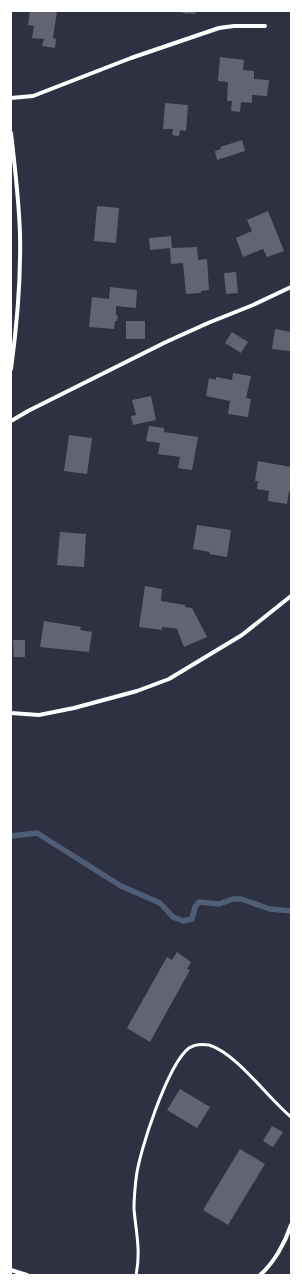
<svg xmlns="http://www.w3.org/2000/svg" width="302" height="1286" viewBox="0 0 302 1286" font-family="'Roboto Condensed',sans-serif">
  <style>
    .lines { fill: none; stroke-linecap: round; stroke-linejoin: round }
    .stream { stroke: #4f5d75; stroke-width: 5.5 }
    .building { fill: #626471 }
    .service { stroke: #fff; stroke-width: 3 }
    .minor { stroke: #fff; stroke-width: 4 }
  </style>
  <rect width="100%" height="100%" fill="#2d3142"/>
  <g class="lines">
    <path class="stream" d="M11,836L37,833L121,886L160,903L173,917L183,921L192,919L195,907L199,902L219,904L233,899H241L270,909L291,911"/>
  </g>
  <g class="building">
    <path d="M30,11H57L53,38L56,39L55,48L42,46L44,39L32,38L34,26L28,25Z"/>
    <path d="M177,11H196L195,14L188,13L187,14Z"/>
    <path d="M220,57L244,60L243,70L254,71V79L269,80L267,96L252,95V103L241,102L240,112L231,111L232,101H227L228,82L218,81Z"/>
    <path d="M165,103L188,105L186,131L180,130L179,136L172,135L173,129H163Z"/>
    <path d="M242,140L245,151L217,160L215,151L221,149L220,147Z"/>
    <path d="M97,206L119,208L116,243L94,241Z"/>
    <path d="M268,211L284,251L267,257L263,249L243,257L236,238L252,231L247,220Z"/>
    <path d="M171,236L172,248L197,247L198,260L207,259L209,290L201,291V293L186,294L183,263L171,264L170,248L150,250L149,238Z"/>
    <path d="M236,272L238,293L226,294L224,273Z"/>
    <path d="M110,287L137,290L136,308L116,306V315L118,316L117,321H115L114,329L89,327L92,297L109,299Z"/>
    <rect x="126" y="321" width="19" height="18"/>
    <path d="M275,329L291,332L290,351L272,349Z"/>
    <path d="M232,332L248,342L241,353L225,343Z"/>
    <path d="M233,373L251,376L246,398L251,399L248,417L228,414L230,401L206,396L209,378L216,380V377L232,380Z"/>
    <path d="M151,396L156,420L133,425L131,416L136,415L132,400Z"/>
    <path d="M149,426L164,428V432L198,437L192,470L178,468L180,457L158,454L160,443L146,441Z"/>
    <path d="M69,435L92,438L87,474L64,471Z"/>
    <path d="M258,461L291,467V492L289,491L287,504L268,501L269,491L257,489L258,481H255Z"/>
    <path d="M197,525L231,530L227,557L209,554L210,552L193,549Z"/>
    <path d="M60,532L86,534L84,567L57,565Z"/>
    <path d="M145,586L162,589L161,601L185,605V607L192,608L207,637L184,647L177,629H180L162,627V630L139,627Z"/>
    <path d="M44,621L81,627L80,630L92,632L89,652L40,647Z"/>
    <path d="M13,640H25V657H14Z"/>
    <path d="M177,952L191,962L187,969L190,970L150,1042L127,1028L167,957L172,960Z"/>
    <path d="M180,1089L210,1107L197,1128L167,1110Z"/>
    <path d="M272,1126L283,1132L273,1147L263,1141Z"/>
    <path d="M240,1149L265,1164L228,1225L203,1210Z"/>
  </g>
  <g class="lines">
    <path class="service" d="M136,1275C141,1251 136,1232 134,1209C134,1199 135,1188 136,1179C139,1151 168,1064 189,1048C195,1044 203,1044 209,1045C236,1053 268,1098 291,1117"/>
    <g class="minor">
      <path d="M11,98L33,96L131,58L219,28L234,26H265"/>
      <path d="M11,133C15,167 19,201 20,234C21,279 17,325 11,369"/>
      <path d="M11,421L28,411L166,342L208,323L253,305L291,287"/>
      <path d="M11,713L39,715L74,708L137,691L169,679L242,635L291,596"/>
      <path d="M11,1270L27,1275"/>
      <path d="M260,1275C274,1263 285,1243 291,1225"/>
    </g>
  </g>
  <rect width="302" height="1286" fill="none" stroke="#ffffff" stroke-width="24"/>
</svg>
